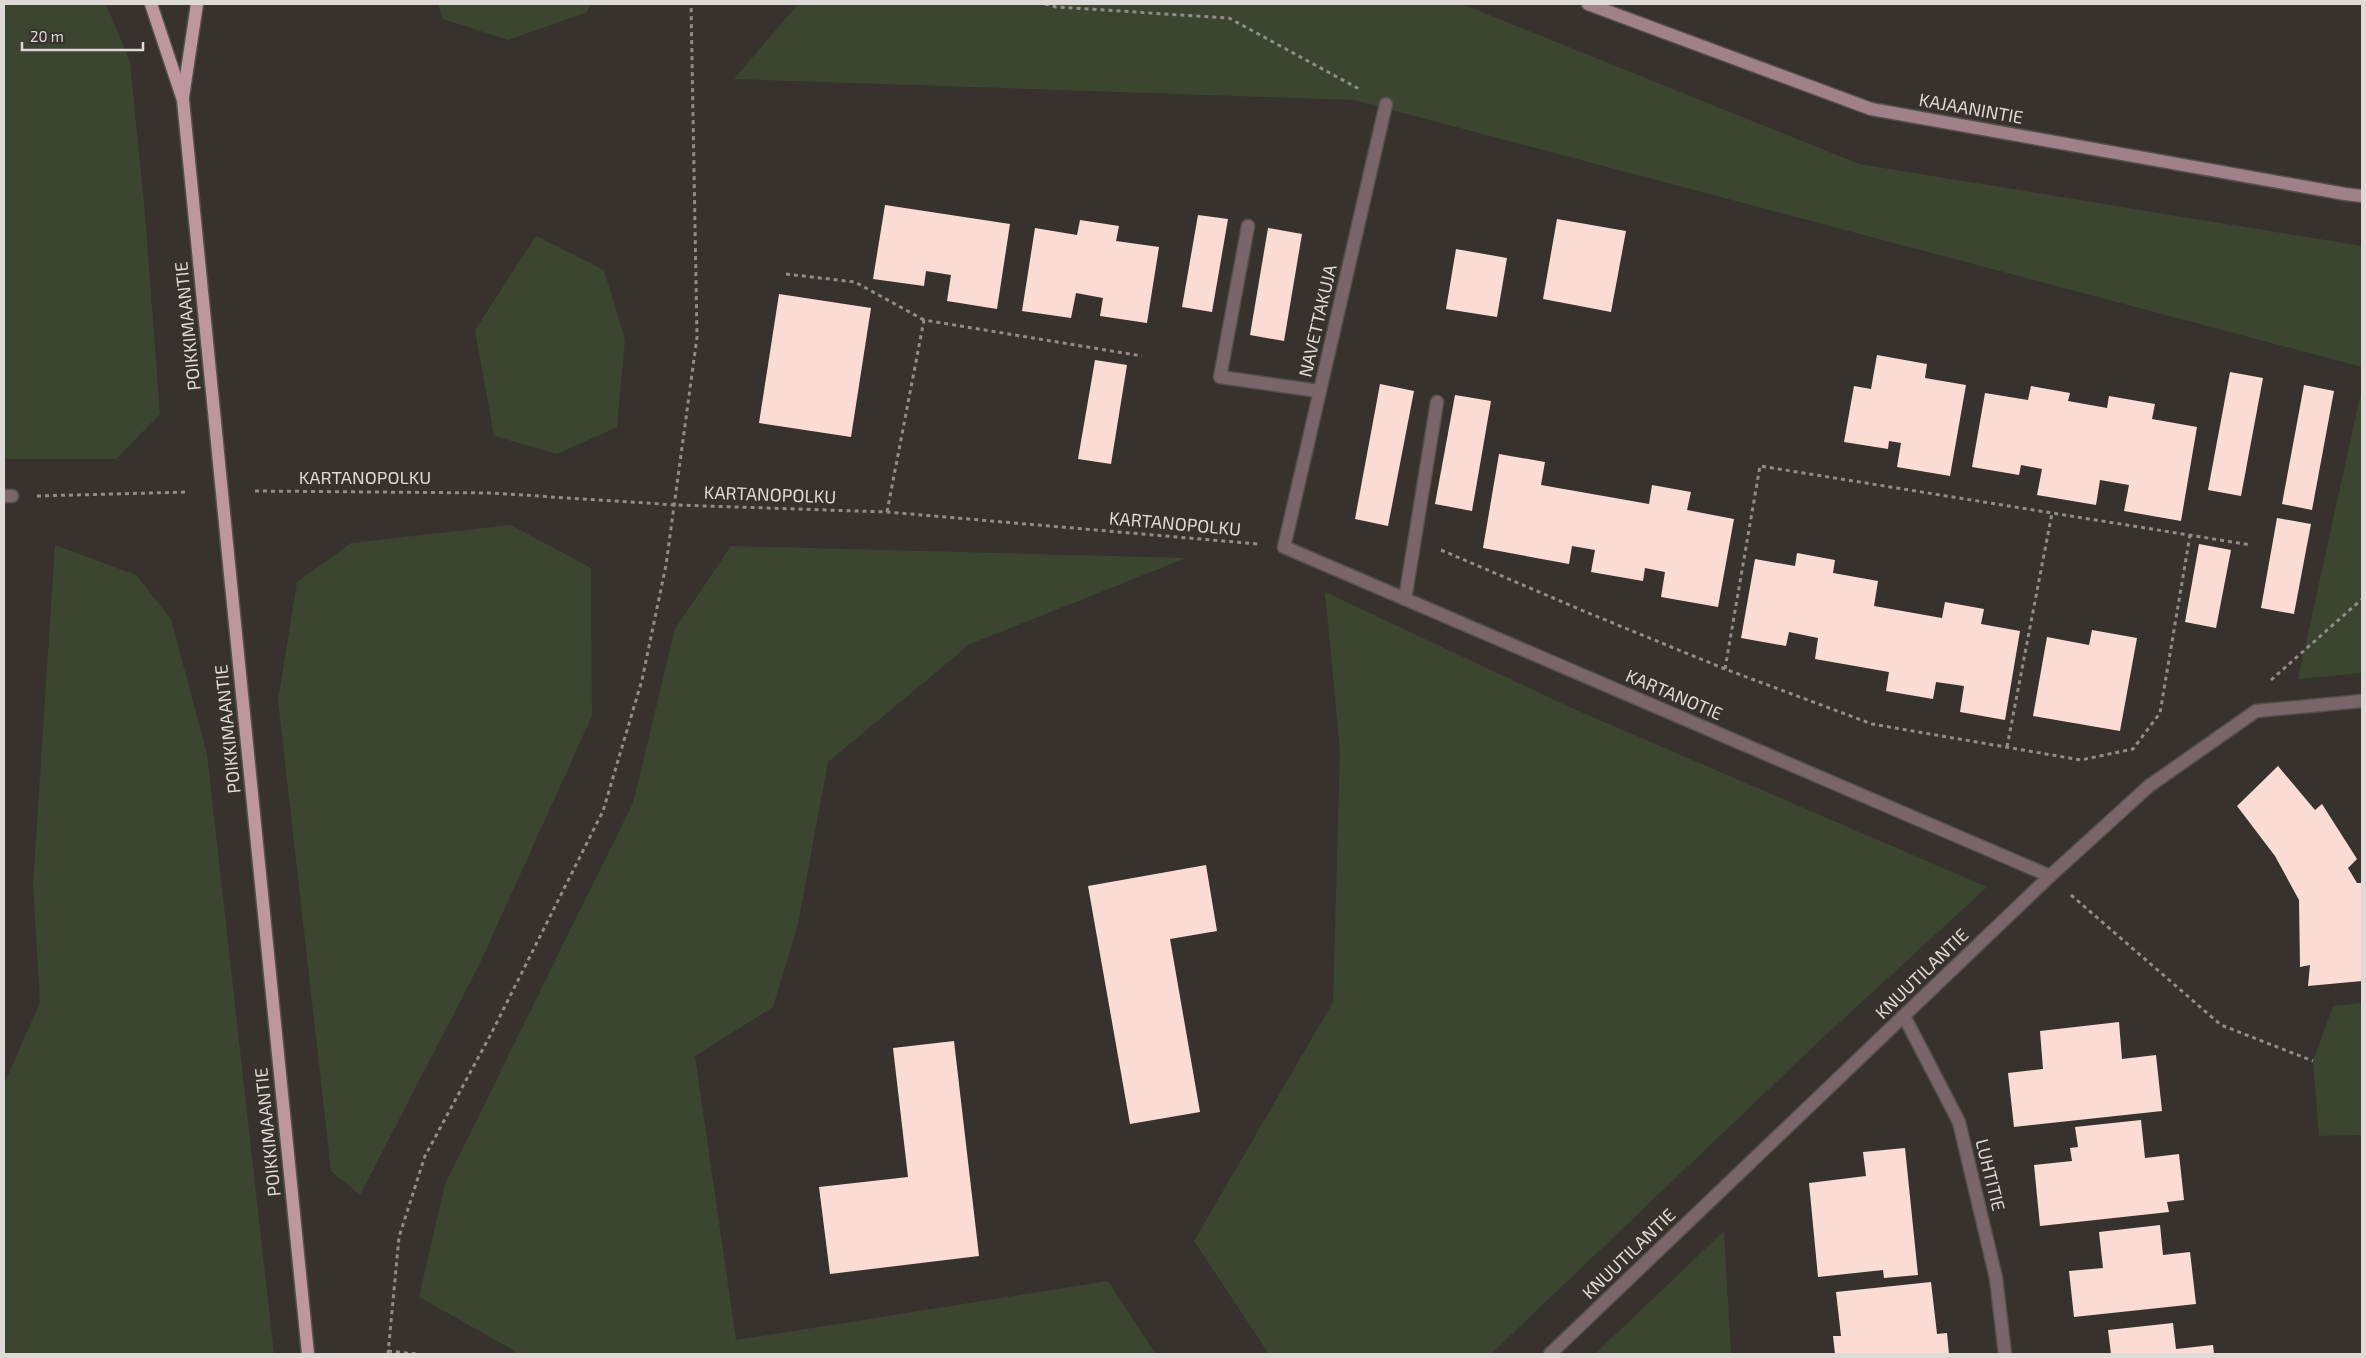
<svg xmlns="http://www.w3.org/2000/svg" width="2366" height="1358" viewBox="0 0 2366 1358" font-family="'Exo 2',sans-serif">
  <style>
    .green { fill: #3b452f }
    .building { fill: #fbdcd5 }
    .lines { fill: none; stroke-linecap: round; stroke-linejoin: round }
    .service-casing { stroke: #56504d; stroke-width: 15 }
    .minor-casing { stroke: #56504d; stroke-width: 15 }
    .secondary-casing { stroke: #56504d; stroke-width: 15 }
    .primary-casing { stroke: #56504d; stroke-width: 15 }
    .path { stroke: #918c89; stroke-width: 3; stroke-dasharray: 4 4; stroke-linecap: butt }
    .service { stroke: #79656a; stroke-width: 12 }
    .minor { stroke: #79656a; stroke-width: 12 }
    .secondary { stroke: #a08189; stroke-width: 12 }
    .primary { stroke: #be96a0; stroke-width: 12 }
    .primary-bridge-casing { stroke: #56504d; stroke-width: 15; stroke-linecap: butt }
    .primary-bridge { stroke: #be96a0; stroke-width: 12 }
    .labels { text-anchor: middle; stroke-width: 5; stroke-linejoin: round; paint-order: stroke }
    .street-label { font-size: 18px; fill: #dedad8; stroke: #38322f }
  </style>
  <rect width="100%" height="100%" fill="#38322f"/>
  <g class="green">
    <path d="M4,4H106L130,62L145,214L160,414L116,459H4Z"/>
    <path d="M438,4H590L587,12L508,40L443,19Z"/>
    <path d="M798,4H1462L1859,164L2362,246V367L1354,100L734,79Z"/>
    <path d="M536,236L604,270L625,340L617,427L557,454L494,436L475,330Z"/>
    <path d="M2362,388V673L2298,679Z"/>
    <path d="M511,525L591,568L592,716L480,963L360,1195L331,1171L278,700L297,582L351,543Z"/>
    <path d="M55,545L136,575L171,619L207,754L274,1354H4V1084L40,1003L33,884Z"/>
    <path d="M731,546L1186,558L970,644L828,762L798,924L773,1007L695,1056L736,1340L1108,1281L1156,1354H517L513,1350L419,1297L445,1184L633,803L675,629Z"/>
    <path d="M1325,592L1574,709L1987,887L1815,1045L1491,1354H1269L1194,1241L1333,1002L1340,750Z"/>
    <path d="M2362,1003V1135L2319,1136L2313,1061L2333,1006Z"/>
    <path d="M1724,1231L1731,1354H1595Z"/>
  </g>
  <g class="building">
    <path d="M885,205L1010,224L997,309L947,301L951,275L926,271L924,286L873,279Z"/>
    <path d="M1198,215L1228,219L1212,312L1182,307Z"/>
    <path d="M1557,219L1626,231L1611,312L1543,299Z"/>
    <path d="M1080,220L1119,226L1116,241L1159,247L1147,323L1100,316L1103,298L1076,293L1071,318L1022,311L1035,228L1077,235Z"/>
    <path d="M1268,228L1302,234L1284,341L1250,335Z"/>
    <path d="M1456,249L1507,258L1497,317L1446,309Z"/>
    <path d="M779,294L871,308L851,437L759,423Z"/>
    <path d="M1877,355L1927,364L1925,378L1966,385L1950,476L1897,467L1901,443L1889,441L1888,449L1844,442L1854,386L1871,389Z"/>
    <path d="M1095,360L1127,365L1111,464L1078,459Z"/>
    <path d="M2230,372L2263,378L2241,496L2208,490Z"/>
    <path d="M1380,384L1414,391L1388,526L1355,519Z"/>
    <path d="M2304,385L2334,391L2312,510L2282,504Z"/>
    <path d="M2031,386L2070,393L2068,401L2107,408L2109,396L2155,404L2152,419L2197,427L2181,521L2124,511L2129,485L2100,480L2096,505L2037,495L2042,469L2021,465L2019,475L1972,467L1985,393L2028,400Z"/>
    <path d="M1455,395L1491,401L1472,511L1435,504Z"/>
    <path d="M1499,454L1545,462L1541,485L1649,504L1652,485L1691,492L1687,510L1734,519L1718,607L1661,597L1665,572L1645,568L1643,581L1591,572L1595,550L1572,546L1569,564L1483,548Z"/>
    <path d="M2277,518L2311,524L2294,614L2261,608Z"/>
    <path d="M2199,544L2231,550L2216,628L2185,622Z"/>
    <path d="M1797,553L1835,560L1833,573L1878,581L1874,606L1942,618L1945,602L1984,609L1981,624L2020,631L2005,720L1960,712L1964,686L1936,682L1933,699L1886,691L1889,672L1815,659L1818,638L1789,632L1786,646L1741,638L1755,559L1795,566Z"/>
    <path d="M2092,630L2137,638L2120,731L2033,716L2047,637L2089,645Z"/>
    <path d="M2278,766L2315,810L2322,804L2357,859L2348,868L2357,883H2362V981L2308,986L2310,965L2300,967L2299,900L2275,856L2237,806Z"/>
    <path d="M1206,865L1217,931L1170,939L1200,1112L1130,1124L1088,886Z"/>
    <path d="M2119,1022L2122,1059L2156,1055L2162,1111L2014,1127L2008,1073L2043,1069L2040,1031Z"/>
    <path d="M954,1041L979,1256L830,1274L819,1187L908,1177L893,1048Z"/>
    <path d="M2141,1120L2145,1158L2179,1154L2184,1200L2167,1202L2169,1212L2040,1226L2034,1165L2072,1161L2070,1148L2078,1147L2075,1127Z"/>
    <path d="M1905,1148L1918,1275L1884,1278L1883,1270L1818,1277L1809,1183L1866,1176L1863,1152Z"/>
    <path d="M2160,1225L2163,1255L2190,1252L2196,1304L2074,1317L2069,1271L2103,1268L2099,1232Z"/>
    <path d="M1931,1282L1937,1334L1947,1333L1949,1354H1835L1833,1336H1841L1836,1292Z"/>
    <path d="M2173,1323L2176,1349L2213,1345L2214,1354H2111L2108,1330Z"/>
  </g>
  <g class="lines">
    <g class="service-casing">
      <g id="service">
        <path d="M1248,226L1220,377L1319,391"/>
        <path d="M1405,599L1437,402"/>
      </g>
    </g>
    <g class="minor-casing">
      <g id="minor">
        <path d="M1386,104L1284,547L2050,876"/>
        <path d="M4,496H12"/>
        <path d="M1904,1016L1959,1122L1996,1278L2005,1354"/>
        <path d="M1550,1354L2050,876L2149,786L2256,711L2362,701"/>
      </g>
    </g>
    <g class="secondary-casing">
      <path id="secondary" d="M1588,4L1871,109L2345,194L2362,196"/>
    </g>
    <g class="primary-casing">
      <g id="primary">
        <path d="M151,4L183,100L215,422"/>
        <path d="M183,97L197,4"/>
        <path d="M230,574L308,1354"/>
      </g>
    </g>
    <g class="path">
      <path d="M1045,4L1056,7L1229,18L1361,90"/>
      <path d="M786,274L855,282L924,320"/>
      <path d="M255,491L491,493L676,505L887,512L1258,544"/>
      <path d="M37,496L189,492"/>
      <path d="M887,512L924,320L1142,356"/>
      <path d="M1441,550L1586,612L1725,669L1872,724L2081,760L2133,749L2160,713L2190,535"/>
      <path d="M1725,669L1760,466L2251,545"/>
      <path d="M2271,680L2362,599"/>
      <path d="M2007,747L2052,513"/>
      <path d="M2071,895L2221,1025L2313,1061"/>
      <path d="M388,1351L416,1354"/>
      <path d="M388,1354L399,1237L425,1156L491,1034L603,811L642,680L666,565L697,337L691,4"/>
    </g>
    <use href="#service" class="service"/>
    <use href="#minor" class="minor"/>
    <use href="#secondary" class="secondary"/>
    <use href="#primary" class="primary"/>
    <g class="primary-bridge-casing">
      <path id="primary-bridge" d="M215,422L230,574"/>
    </g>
    <use href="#primary-bridge" class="primary-bridge"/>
  </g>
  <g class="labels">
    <g class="street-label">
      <text transform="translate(1971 109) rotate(10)" y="6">KAJAANINTIE</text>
      <text transform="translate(1318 321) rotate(-77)" y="6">NAVETTAKUJA</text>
      <text transform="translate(188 326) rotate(-96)" y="6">POIKKIMAANTIE</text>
      <text x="365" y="484">KARTANOPOLKU</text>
      <text transform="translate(770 495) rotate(2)" y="6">KARTANOPOLKU</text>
      <text transform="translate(1175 524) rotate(5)" y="6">KARTANOPOLKU</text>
      <text transform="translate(1674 695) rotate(23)" y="6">KARTANOTIE</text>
      <text transform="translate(228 729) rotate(-96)" y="6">POIKKIMAANTIE</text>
      <text transform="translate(1922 974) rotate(-44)" y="6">KNUUTILANTIE</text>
      <text transform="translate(268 1132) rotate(-96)" y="6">POIKKIMAANTIE</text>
      <text transform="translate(1990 1175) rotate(76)" y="6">LUHTITIE</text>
      <text transform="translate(1629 1254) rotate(-44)" y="6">KNUUTILANTIE</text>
    </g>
  </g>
  <rect width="2366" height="1358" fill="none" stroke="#dedad8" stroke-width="10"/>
  <path d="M22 42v8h121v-8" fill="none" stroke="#dedad8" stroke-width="2.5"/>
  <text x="30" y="42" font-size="15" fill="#dedad8" stroke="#38322f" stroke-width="4" paint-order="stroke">20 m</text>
</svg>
